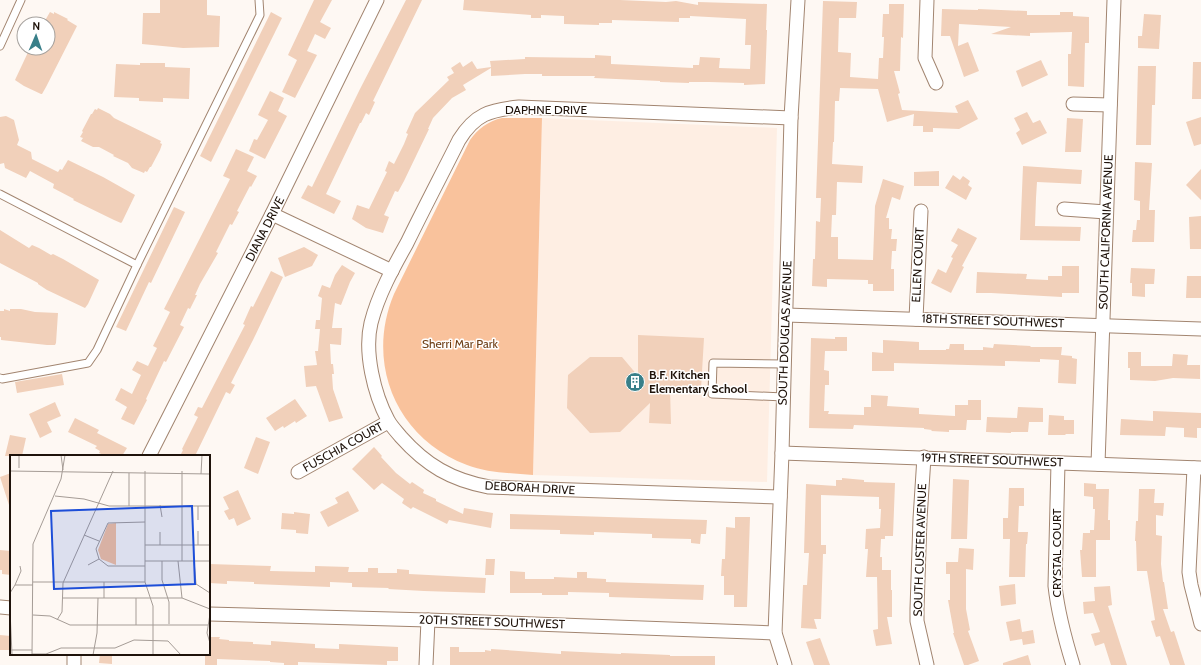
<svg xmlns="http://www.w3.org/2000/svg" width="1201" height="665" viewBox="0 0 1201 665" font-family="Cabin,sans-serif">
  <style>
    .built { fill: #feeee3 }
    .green { fill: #f9c29c }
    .building { fill: #f1d0ba }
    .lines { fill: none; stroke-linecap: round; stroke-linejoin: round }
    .lane-casing { stroke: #a28570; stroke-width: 9 }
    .street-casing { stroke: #a28570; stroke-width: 15 }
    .lane { stroke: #fff; stroke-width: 7 }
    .street { stroke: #fff; stroke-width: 13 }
    .labels { text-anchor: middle; stroke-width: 3; stroke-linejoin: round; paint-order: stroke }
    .street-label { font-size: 12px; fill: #1f130b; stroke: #fff }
    .park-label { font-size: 12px; fill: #6e3e15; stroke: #fff }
    .poi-label { font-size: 12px; font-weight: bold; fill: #1f130b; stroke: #fff; text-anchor: start }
    .inset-road { fill: none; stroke: #a59c96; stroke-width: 1 }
    .view { fill: #1d4ed8; fill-opacity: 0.15; stroke: #1d4ed8; stroke-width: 2 }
    .inset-edge { fill: none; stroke: #1f130b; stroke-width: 2 }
  </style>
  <rect width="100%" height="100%" fill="#fef8f3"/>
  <path class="built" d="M542,118L777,128L767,482L533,475Z"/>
  <path class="green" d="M502,118H542L533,475C511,473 487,473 467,465C396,438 365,363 394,294L470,140C478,129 488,121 502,118Z"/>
  <g class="building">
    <path d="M160,0H207V15L220,16V18L219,47L183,48L142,44L143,13H160Z"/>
    <path d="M314,0H332L320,22L331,28L325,39L315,34L307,51L317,55L295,98L282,92L297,60L288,55Z"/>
    <path d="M406,0H422L373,101L375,102L369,115L366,113L361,123H360L326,194L341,201L334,214L301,198L308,185L312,187L360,89Z"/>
    <path d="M464,0H620L666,2L676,1L698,5V2L767,4L766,30H767L765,84L744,85V83L709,82H689V83L660,82V81L594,78L595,76H542V74H525L491,76V68L463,85L466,90L452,98L433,118L428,129H429L404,181L398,192L395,191L384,215L389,217L383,233L366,228L352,219L357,205L369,209L387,172L385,171L389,161L394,164L404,144L408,134L406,133L415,113L449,80L447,77L454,73L451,68L460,62L463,67L472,61L477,69L491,67L490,61L525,59V57L595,58V55L611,56V64L693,68V65H699L700,57L720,58L719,68L750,69L751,45H745L746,19L690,16V18H679V22L612,20V23H599V25L564,24V16L541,15V18H531V15L463,10Z"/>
    <path d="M823,1L857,2L856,18H839L838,52L851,53L850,77L878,79L879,58H883L884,37H882L883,14H889V4H904L903,38L901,37L900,71H894L900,93L898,94L902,110L958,113L955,106L968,100L978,119L959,129L933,128V132H923V126H913L914,114L887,122L878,89L840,88L839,101H835L834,142H833L832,164L863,166L862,183L837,182L836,215H832L831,237H838V259L873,260L875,206L883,179L904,186L900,200L892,197L886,218H889V229H892L891,239H897L896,251H892L891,269H894V291H873V284H868V280L827,279V287L812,286L813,259H815L816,221L820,222L821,198H816Z"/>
    <path d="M942,9L978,10V9L1027,11V15H1060V12H1073V16L1089,17V43H1085L1084,87L1068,86V54H1071L1072,32L1030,33V36L991,34L1011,27L959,24L958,46L968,42L979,71L964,77L950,36H941Z"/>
    <path d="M50,12L54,14V12L68,19L67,20L77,26L46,87L42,94H41L24,86L15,80L30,48H48V24H43Z"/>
    <path d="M271,12L282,18L211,162L200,156Z"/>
    <path d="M1144,14L1161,15L1159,49L1138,48V36H1142Z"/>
    <path d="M1041,60L1048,75L1022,87L1016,71Z"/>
    <path d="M1193,62H1201V99H1192Z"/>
    <path d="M140,63H165V67L190,68L189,99L163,98V102L139,101V98L114,97L116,64L140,65Z"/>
    <path d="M1138,66H1156L1155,105H1152L1151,145H1136Z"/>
    <path d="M270,91L284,98L278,111L287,116L265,159L249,151L254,139L257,140L268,120L258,115Z"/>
    <path d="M98,108L110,114L114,118L161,141L160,143L162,144L160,150L151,167H150L147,172L145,171L144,173L132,168L128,163L113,156L114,155L99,147H93L81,141L83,138L80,137L83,132L82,131L91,114H92L95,109L97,110Z"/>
    <path d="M1027,112L1033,123L1040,120L1047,133L1022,145L1016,133L1020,130L1014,118Z"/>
    <path d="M6,116L14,120L19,140L17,145L31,152L32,159L58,172L60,169L62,170L68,160L103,177L135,195L122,222L121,223L114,220L73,200L74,199L53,188L54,184L30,171L26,178L5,168L4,163L0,164V117Z"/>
    <path d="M1201,117V144L1194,146L1186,122Z"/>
    <path d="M1067,118L1083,119L1081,152H1065Z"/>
    <path d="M236,149L254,157L247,171L257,176L251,187L250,186L237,211L239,212L232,225L230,224L216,252L218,253L200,284L195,295H197L190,309L188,308L180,325L184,327L166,362L164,361L146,399L147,400L134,425L121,419L127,407L115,400L121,388L132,394L141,375L132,370L137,361L148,366L157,348L153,346L170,312L164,309L230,179L223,176Z"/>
    <path d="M1135,162L1152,163L1149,210H1155L1154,242H1132L1133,230H1136L1137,220H1140V201L1134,200Z"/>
    <path d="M1023,166L1082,170L1081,184L1037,182L1036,198L1035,226L1081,227L1080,241L1020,240Z"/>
    <path d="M1201,169V200L1186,185Z"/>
    <path d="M939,171V186H914V172Z"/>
    <path d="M953,175L960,180L963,176L970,181L968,185L972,188L966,200L945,188Z"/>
    <path d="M174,207L185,212L151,283L149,282L126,331L116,327Z"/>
    <path d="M1201,216V249H1190L1189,217Z"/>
    <path d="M958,228L977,238L962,266L964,267L951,293L931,283L938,269L946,273L953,258L951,257L958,245L951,241Z"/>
    <path d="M0,230L29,248L32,245L39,248L51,255L53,254L63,259L99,280L88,304L85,308L47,290L38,284V283L0,263Z"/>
    <path d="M304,247L318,255L312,266L285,277L278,258Z"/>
    <path d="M342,265L355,273L350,282L341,305L335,303L332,328H342L341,345L330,344L331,364H333L334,374H332L333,389L343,418L329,422L316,386L306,387L304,366L317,365L315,351H318L320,329H315L316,320H320L322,298L318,296L322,285L330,288L335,275Z"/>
    <path d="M1062,266H1079V293H1062V297L991,293H976L977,272L1027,274L1026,279L1048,280V276H1062Z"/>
    <path d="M1131,268L1155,269L1154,284H1145V297L1132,296V283H1130Z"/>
    <path d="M271,271L283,277L253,340L231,383L235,385L230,394L226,392L195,456H180L183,450L182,449L198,417L194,415L198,407L202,408L245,325L243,324L251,306L253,307Z"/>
    <path d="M1187,276H1201V298H1186Z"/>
    <path d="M4,309L10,311V309H21L35,312L58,313L56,343L55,345H47L1,340V337H0V311H4Z"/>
    <path d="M638,335L704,338L701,389H670L671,424L649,423L650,403L620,432L590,433L567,408L568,375L590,357H622L638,376Z"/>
    <path d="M835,337H847V351H825L824,370L829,371V385H825L824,411H829L828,414L864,415V407H871V395L888,396L887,406L919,408V414L955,416V405H968V400H981V420H967L966,430H949V432L931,431L932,430L924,429V428L854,425L853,429L809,428L811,338L835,339Z"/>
    <path d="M883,340L919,342V350H946V349H949L950,344H964V350H983V347L993,348L994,344L1031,346L1030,347H1062L1061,355L1072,356V358L1077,359L1076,384L1058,383L1059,360L1040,359V362L1005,361V366L894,363V371H872V352L883,353Z"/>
    <path d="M1128,352H1141V366H1172L1173,354L1188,355L1187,365H1200V379L1173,378L1155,381L1130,380V368H1128Z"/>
    <path d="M62,374L64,385L17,393L15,382Z"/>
    <path d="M295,399L307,416L296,423L295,421L284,428L283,426L275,431L266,418Z"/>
    <path d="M55,402L61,416L47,422L52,432L40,438L29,414Z"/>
    <path d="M1018,407L1043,408V422H1029L1028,432H1011V433L986,432L987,417L1017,418Z"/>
    <path d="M1153,411L1201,413V428H1197V438L1184,437V428L1166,427L1165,436L1120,435L1121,419L1153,421Z"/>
    <path d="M1049,415L1064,416V420H1074V434H1066L1065,435H1048Z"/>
    <path d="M75,418L99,430L97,433L127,448L122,456H106L99,453L100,451L95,448L97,446L68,432Z"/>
    <path d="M10,435L26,438L22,456H5Z"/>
    <path d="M256,437L270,442L258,474L244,468Z"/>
    <path d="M374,447L382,456L381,457L396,473L410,484L412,482L424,490L423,493L436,499V501L463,514L464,508L493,513L491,528L449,520L447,524L413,507L411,509L402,503L404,499L382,483L374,490L352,469Z"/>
    <path d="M11,473V504L9,505L0,477Z"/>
    <path d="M842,478L864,480V482L895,483L893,536H885V539H881L880,557H882V570H891V590H892V617H887L892,644L876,646L873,630L878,629L877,577H866L868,549H865L866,529L880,528L881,509H879V497L821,495V545H826V554H823L821,619H814L817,629L801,628L803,585H807L809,553H804L806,484L836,486V480H842Z"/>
    <path d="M953,479L969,480L967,539H951Z"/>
    <path d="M1084,483L1096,484V489H1109L1108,520H1110V540H1096V577H1082L1080,550H1082L1083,533H1090V530H1094L1095,509H1093V497L1084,496Z"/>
    <path d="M1009,488H1024V506H1019L1018,532H1028L1027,544H1026L1025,577H1009L1010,539H1003V518H1008Z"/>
    <path d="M1139,489H1155L1154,503H1164L1163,516L1156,515V535L1162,536L1161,564L1163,582H1164L1168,609H1163L1171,632L1174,631L1185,665H1170L1160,636L1156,637L1151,621L1155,620L1147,571H1137L1136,541H1135L1136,521H1138Z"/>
    <path d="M238,490L251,519L237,526L234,518L229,520L224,511L229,509L223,497Z"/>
    <path d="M348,491L359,511L328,527L320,512L338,503L335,498Z"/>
    <path d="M294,512L310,514L308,534L296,533V530L281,529L282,513L294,514Z"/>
    <path d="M510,514L707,520L706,534H701L700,544L691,543V539L652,538V534L594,532V535L560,534V530L510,529Z"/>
    <path d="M735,517H750L747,607H734V595H724V576H721L722,559H725L726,527L735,528Z"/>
    <path d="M959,548L974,549L973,570L966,569V609L970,630L968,631L979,661L968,665H964L953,633H954L948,600H950V574H946V562H958Z"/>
    <path d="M0,550L11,551V575L2,574V570H0Z"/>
    <path d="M486,559H495L494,575H485Z"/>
    <path d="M209,564L271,566L270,571L315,572V566L349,567L348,572H368V568H378V573H397V569L409,570V574L486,578L485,593L424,591L388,589L389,588L352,587V583L330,582V587L254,584V582L227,581V584L209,583Z"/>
    <path d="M510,571L525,572V579H554V577L577,578V572H587V578L606,579V582L704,585L703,600L609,597V593L568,592V595H542V593H510Z"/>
    <path d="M1015,584L1016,604L1001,606L999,586Z"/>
    <path d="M1110,586L1112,605L1108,606L1127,665H1111L1104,643L1095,646L1091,634L1100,632L1093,613L1084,614L1083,602L1095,601L1094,587Z"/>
    <path d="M1020,619L1022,632L1033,630L1035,643L1023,645L1022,639L1010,641L1006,622Z"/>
    <path d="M0,635L11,636V650H0Z"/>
    <path d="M209,637H220L219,639L229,640V641L253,642V644L271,645V641L315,644V648L339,649V644L398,647V661H387V665L298,662V665H284V663L270,662V661L217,659V665H205V654H209Z"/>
    <path d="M820,638L830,665H814L806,642Z"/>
    <path d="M450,647H459V652H485V650L491,651V649L561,654V651L621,654V653L670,655V656H715V665H450Z"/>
    <path d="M100,654H112V664L99,663Z"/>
    <path d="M1028,655L1031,665H1003V663Z"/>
  </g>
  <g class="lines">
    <g class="lane-casing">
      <g id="lane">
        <path d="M0,46L21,0"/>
        <path d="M0,194L137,265L260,15L259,0"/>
        <path d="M0,378L2,379L88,363L97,350L137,265"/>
        <path d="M784,397L712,394L713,363L784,364"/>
      </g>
    </g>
    <g class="street-casing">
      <g id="street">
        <path d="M927,0L925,58L936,83"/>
        <path d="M1073,104L1110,105"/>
        <path d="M1064,209L1106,212"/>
        <path d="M272,214L392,271"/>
        <path d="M786,315L1201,329"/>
        <path d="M916,319L921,211"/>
        <path d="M782,453L1201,468"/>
        <path d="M149,456L272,214L377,0"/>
        <path d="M924,457L920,519L917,609V621L927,665"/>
        <path d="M1058,463L1055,586C1058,613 1065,639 1073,665"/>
        <path d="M1098,464L1114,0"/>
        <path d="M1194,468L1189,572L1191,585L1201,624"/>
        <path d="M298,472L388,422"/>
        <path d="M780,497L489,487C451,480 426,465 401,437C397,432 391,426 388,420C374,394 364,352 371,323C378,295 393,268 407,243C424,208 442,174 459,140C475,114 490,110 519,107L791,118"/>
        <path d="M0,607L11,608"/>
        <path d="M209,614L428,620L775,633"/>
        <path d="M74,665V654"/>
        <path d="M426,665L428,620"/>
        <path d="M785,665L775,633L782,453L791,118L798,0"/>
      </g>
    </g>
    <use href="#lane" class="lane"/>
    <use href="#street" class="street"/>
  </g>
  <defs>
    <g id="building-disc" transform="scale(1)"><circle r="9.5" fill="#387f89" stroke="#fff"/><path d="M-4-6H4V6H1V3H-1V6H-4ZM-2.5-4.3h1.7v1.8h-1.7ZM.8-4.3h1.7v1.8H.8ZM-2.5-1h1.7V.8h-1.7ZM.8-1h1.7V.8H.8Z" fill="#fff"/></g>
  </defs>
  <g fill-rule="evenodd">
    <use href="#building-disc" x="635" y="382"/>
  </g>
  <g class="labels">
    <g class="street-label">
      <text x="546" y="114">DAPHNE DRIVE</text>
      <text transform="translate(265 229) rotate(-63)" y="4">DIANA DRIVE</text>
      <text transform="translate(1106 232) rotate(-88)" y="4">SOUTH CALIFORNIA AVENUE</text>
      <text transform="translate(918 265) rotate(-87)" y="4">ELLEN COURT</text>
      <text transform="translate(993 321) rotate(2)" y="4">18TH STREET SOUTHWEST</text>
      <text transform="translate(785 333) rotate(-88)" y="4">SOUTH DOUGLAS AVENUE</text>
      <text transform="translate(343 447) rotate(-29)" y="4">FUSCHIA COURT</text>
      <text transform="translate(992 460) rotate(2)" y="4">19TH STREET SOUTHWEST</text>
      <text transform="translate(530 488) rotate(3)" y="4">DEBORAH DRIVE</text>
      <text transform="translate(920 550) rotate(-88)" y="4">SOUTH CUSTER AVENUE</text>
      <text transform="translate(1057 553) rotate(-90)" y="4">CRYSTAL COURT</text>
      <text transform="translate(492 622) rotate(2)" y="4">20TH STREET SOUTHWEST</text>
    </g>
    <g class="park-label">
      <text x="460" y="348">Sherri Mar Park</text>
    </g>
    <g class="poi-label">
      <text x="649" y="379">B.F. Kitchen<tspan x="649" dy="14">Elementary School</tspan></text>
    </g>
  </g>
  <g transform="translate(10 455)">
    <rect width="200" height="200" fill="#fef8f3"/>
    <path d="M106,68V110L91,104L88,95L98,69Z" fill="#f9c29c"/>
    <path class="inset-road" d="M9,0V13M51,0L53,15M0,16L200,19M135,16V127L143,151V200M172,16V106M191,19L192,0M45,41L74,44L99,51H200M150,50L152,62M119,51V18M188,65V51M135,67L98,68L86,94L89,104L98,111H135M188,76V90M74,80L89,86M135,90H200M150,90V77M135,106H200M152,106V125L159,147V169M168,106L172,143M184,106L186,129L200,138M78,110L89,104M23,127H135M94,127V143M5,130L11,116L10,111M0,138L5,130H23M53,143H172L200,154M0,155L2,200M200,159L197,178L200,188M23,160L40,161L60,170H198M47,165L52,157L53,128L103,16M126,170V143M0,195H22M22,199H36L51,193H105L124,185L158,186L171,200M22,200L23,89L51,24L55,0M83,200L87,178L88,143"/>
    <path class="view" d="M182,51L185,129L44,134L41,56Z"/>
    <rect width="200" height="200" class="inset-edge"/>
  </g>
  <g transform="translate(36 36) rotate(2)"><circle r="19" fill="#ffffff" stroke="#a5a19d"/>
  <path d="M0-3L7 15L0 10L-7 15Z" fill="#387f89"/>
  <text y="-6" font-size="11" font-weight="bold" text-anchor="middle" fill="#1f130b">N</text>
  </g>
</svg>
